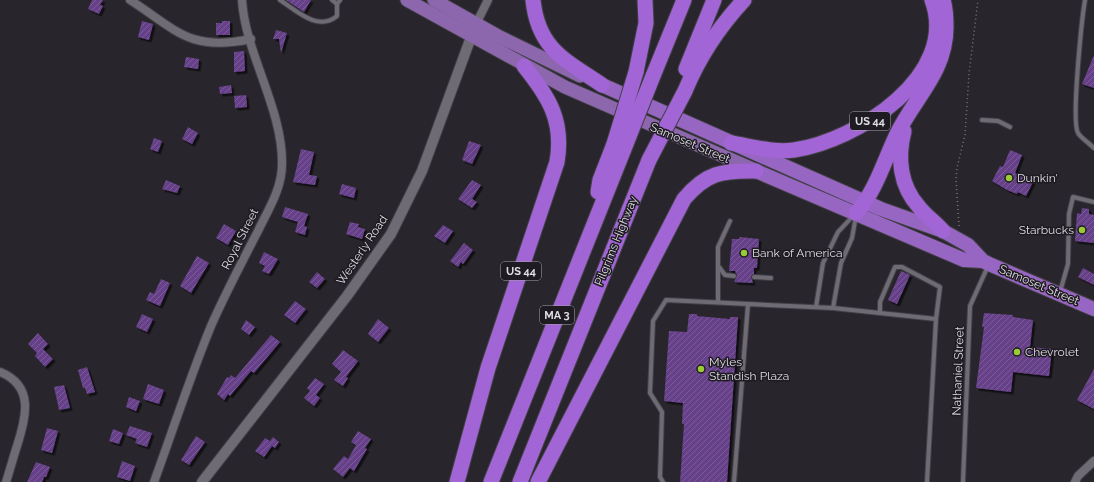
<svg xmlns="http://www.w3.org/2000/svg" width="1094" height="482" viewBox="0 0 1094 482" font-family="Raleway,sans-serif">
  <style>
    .building { fill: url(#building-hatch); filter: url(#shadow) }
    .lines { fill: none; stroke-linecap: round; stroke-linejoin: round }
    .service-casing { stroke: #424046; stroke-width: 6 }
    .minor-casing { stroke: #424046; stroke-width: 10 }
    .tertiary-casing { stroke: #424046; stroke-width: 12 }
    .primary-casing { stroke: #424046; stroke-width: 15 }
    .trunk-casing { stroke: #424046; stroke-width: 16 }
    .motorway-casing { stroke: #424046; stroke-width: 17 }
    .path { stroke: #79777d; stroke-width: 1.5; stroke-dasharray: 1 3; stroke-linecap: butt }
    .service { stroke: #6f6b74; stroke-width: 4 }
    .minor { stroke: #6f6b74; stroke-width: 8 }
    .tertiary { stroke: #6f6b74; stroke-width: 10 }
    .primary { stroke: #8d67ae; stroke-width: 13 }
    .trunk { stroke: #9766c2; stroke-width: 14 }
    .motorway { stroke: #a165d5; stroke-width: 15 }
    .motorway-bridge-casing { stroke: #424046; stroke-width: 17; stroke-linecap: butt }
    .motorway-bridge { stroke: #a165d5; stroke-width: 15 }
    .poi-dot { fill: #99cb36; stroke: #1f1b23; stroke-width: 1.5 }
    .labels { text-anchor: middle; stroke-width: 3; stroke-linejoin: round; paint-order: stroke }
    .shield { fill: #1f1b23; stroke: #a5a3a9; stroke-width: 1 }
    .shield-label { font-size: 11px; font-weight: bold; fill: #dfdde2 }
    .street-label { font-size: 12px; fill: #dfdde2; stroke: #1f1b23 }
    .poi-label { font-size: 12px; fill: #dfdde2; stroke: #1f1b23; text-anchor: start }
  </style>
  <defs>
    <pattern id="building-hatch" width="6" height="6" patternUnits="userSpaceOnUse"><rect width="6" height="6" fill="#664088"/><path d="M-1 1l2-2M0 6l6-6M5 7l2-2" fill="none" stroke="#7b5b98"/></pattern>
    <filter id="shadow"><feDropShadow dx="2.5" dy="2.5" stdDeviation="0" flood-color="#0009"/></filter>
  </defs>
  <rect width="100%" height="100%" fill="#28252c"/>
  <g class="building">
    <path d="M92,0H103L100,5L103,6L99,14L88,9Z"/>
    <path d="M286,0H311L304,12Z"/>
    <path d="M142,21L153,24L149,40L138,37Z"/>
    <path d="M222,21H230V35H216V23H222Z"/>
    <path d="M276,30L287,33L281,53L279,39H273Z"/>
    <path d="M244,51L245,71L234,72V52Z"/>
    <path d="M1094,55V88L1082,84Z"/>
    <path d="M186,57L199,59L198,69L184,67Z"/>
    <path d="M231,85L232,93L220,94L219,87Z"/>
    <path d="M246,95L247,107L235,108L234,96Z"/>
    <path d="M188,127L198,133L192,144L182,139Z"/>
    <path d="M154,138L162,141L158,152L150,149Z"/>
    <path d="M469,141L481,145L472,164L462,160Z"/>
    <path d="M301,149L314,152L309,175L317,176L315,185L293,182Z"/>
    <path d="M1010,150L1022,155L1015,173L1033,182L1026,196L1018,192L1017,194L1007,190L992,181L1000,166L1003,167Z"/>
    <path d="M166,180L180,186L177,193L162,189Z"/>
    <path d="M472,180L481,185L472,199L477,202L472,208L458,199Z"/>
    <path d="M342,184L356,188L354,198L339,194Z"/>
    <path d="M285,207L308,214L304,226L307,227L305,235L295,232L298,222L282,217Z"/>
    <path d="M1082,208L1089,209V214L1094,215V243L1075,241L1077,213L1081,214Z"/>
    <path d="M350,222L359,224L358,227L365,229L362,239L346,234Z"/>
    <path d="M224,224L236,231L228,245L216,238Z"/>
    <path d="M443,225L453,231L445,243L434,236Z"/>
    <path d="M740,237L759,239L757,268H754V274L751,276L753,283L734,282L737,275L735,271H729L732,239H739Z"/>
    <path d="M464,243L473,250L463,264L461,262L458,267L450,261Z"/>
    <path d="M264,252L278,259L269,274L262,271L265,266L259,263Z"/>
    <path d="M197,256L209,263L191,293L180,286Z"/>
    <path d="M1083,268L1094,274V285L1078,277Z"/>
    <path d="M901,271L910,275L897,304L888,300Z"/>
    <path d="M317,272L325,279L317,288L309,282Z"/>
    <path d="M161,279L170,283L160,306L146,300L150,292L154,294Z"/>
    <path d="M295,301L306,309L295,323L284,315Z"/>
    <path d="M984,313L1013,315V317L1033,320L1030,347L1052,349L1049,376L1013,372L1011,392L976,388L984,327H982Z"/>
    <path d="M142,314L153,319L147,332L136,327Z"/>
    <path d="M689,314H697V316L730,319V317H738L727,482H680L684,424H682L683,403L664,401L669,331L687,332Z"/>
    <path d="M378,319L389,328L378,342L368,334Z"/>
    <path d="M246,320L255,327L249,335L241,329Z"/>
    <path d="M38,333L48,344L43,349L53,359L45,367L35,356L37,353L28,344Z"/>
    <path d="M271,335L280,342L254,373L251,371L234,391L230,396L228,394L224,400L217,394L227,377L229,378L231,375L235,378Z"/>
    <path d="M343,350L358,361L346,377L348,378L343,386L334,380L341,372L332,364Z"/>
    <path d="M87,367L95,392L87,394L85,388H83L78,370Z"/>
    <path d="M1094,369V409L1077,400Z"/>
    <path d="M315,378L324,384L316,395L320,398L314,406L304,398L310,391L307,388Z"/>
    <path d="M148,384L164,390L159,404L143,399Z"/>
    <path d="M64,385L70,408L59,410L54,387Z"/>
    <path d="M129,397L140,401L136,411L126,407Z"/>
    <path d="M130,426L152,433L147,447L135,443L137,439L126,435Z"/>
    <path d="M47,428L58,431L52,453L41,450Z"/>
    <path d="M113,429L123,433L119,444L109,441Z"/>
    <path d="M358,431L371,439L365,448L367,449L354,471L350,468L343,477L333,469L344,456L348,459L356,445L351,442Z"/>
    <path d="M196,436L205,442L189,465L181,460Z"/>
    <path d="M273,437L279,442L275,448L272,446L264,457L255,451L265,438L270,441Z"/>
    <path d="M122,461L135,466L130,481L117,477Z"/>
    <path d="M36,462L50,467L46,477H44L42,482H27Z"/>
  </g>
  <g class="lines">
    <g class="service-casing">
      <g id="service">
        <path d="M280,0C297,11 318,32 337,16V4L340,0"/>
        <path d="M332,0L337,4"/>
        <path d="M1085,0C1082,18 1071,121 1078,133C1081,138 1089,143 1094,148"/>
        <path d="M982,120L998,121L1010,127"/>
        <path d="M719,267L725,275L734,276"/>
        <path d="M754,277L771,278"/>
        <path d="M1060,292L1068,264L1069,214L1073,197L1094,202"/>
        <path d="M718,302V247L730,221"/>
        <path d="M816,307L823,263L838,232L853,216"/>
        <path d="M833,308L841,263L852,238L856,216"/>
        <path d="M880,313V302L895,267H902L940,287L936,319"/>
        <path d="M663,482L660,477L662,412L650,393L653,321L666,300L748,304"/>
        <path d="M734,482L748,304L833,308L936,319L927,482"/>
        <path d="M963,482L970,306L988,266"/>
      </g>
    </g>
    <g class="minor-casing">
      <g id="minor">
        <path d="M130,0C177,30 189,52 251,39"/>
        <path d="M476,24L488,0"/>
        <path d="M0,372C35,386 26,418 17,446C13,458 10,470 6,482"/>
        <path d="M154,482C173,430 190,377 211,326C225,294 242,262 258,231C268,210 282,189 282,164C283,109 245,53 242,0"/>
        <path d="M1075,482L1078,476L1094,461"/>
      </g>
    </g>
    <g class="tertiary-casing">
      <path id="tertiary" d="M202,482L347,296L391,234L422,171L474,29"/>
    </g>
    <g class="primary-casing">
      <g id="primary">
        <path d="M407,0L565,87L755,170"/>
        <path d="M434,0L498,36L580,76"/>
      </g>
    </g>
    <g class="trunk-casing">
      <g id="trunk">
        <path d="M602,85L881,209L943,231L968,245L983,261L989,264L1094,309"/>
        <path d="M756,171L964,260L983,261"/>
      </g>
    </g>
    <g class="motorway-casing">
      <g id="motorway">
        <path d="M533,0C538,49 565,60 602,85"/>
        <path d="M686,69L714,0"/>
        <path d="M636,72L646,23L645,0"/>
        <path d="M653,76L684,0"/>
        <path d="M685,91C699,57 719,27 744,0"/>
        <path d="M904,131C897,158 900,186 919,207C926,216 935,222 943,231"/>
        <path d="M731,143C751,146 773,153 794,150C856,141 960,76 932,0"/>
        <path d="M598,192L600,180L614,144"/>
        <path d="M856,213C876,191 884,161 897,134C915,97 946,72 946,27C946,18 946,9 943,0"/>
        <path d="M457,482L488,368L557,162C564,121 549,97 524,66"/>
        <path d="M491,482L624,149"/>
        <path d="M520,482L649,160"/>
        <path d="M538,482L684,199C706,173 722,170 756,171"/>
      </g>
    </g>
    <path class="path" d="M959,226L956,179L957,168L965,135L969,74L978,0"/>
    <use href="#service" class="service"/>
    <use href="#minor" class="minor"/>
    <use href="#tertiary" class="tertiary"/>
    <use href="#primary" class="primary"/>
    <use href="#trunk" class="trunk"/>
    <use href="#motorway" class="motorway"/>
    <g class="motorway-bridge-casing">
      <g id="motorway-bridge">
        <path d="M614,144L636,72"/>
        <path d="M624,149L653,76"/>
        <path d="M649,160L685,91"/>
      </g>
    </g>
    <use href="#motorway-bridge" class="motorway-bridge"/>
  </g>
  <g class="poi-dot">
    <circle cx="1009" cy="178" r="4"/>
    <circle cx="1082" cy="230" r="4"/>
    <circle cx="744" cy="253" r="4"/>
    <circle cx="1017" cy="352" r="4"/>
    <circle cx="701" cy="369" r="4"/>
  </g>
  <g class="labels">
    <g class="shield">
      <rect x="850" y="112" width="40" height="18" rx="3"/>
      <rect x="501" y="262" width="40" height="18" rx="3"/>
      <rect x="540" y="306" width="34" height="18" rx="3"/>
    </g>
    <g class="shield-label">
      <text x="870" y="125">US 44</text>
      <text x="521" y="275">US 44</text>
      <text x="557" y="319">MA 3</text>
    </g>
    <g class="street-label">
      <text transform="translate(690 143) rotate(23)" y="4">Samoset Street</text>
      <text transform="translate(240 239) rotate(-63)" y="4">Royal Street</text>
      <text transform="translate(616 241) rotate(-68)" y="4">Pilgrims Highway</text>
      <text transform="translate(362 250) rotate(-56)" y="4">Westerly Road</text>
      <text transform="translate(1039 285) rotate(23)" y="4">Samoset Street</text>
      <text transform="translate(958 371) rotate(-88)" y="4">Nathaniel Street</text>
    </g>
    <g class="poi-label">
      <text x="1017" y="182">Dunkin'</text>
      <text x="1074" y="234" text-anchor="end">Starbucks</text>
      <text x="752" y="257">Bank of America</text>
      <text x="1025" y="356">Chevrolet</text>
      <text x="709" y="366">Myles<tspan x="709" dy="14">Standish Plaza</tspan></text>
    </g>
  </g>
</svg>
